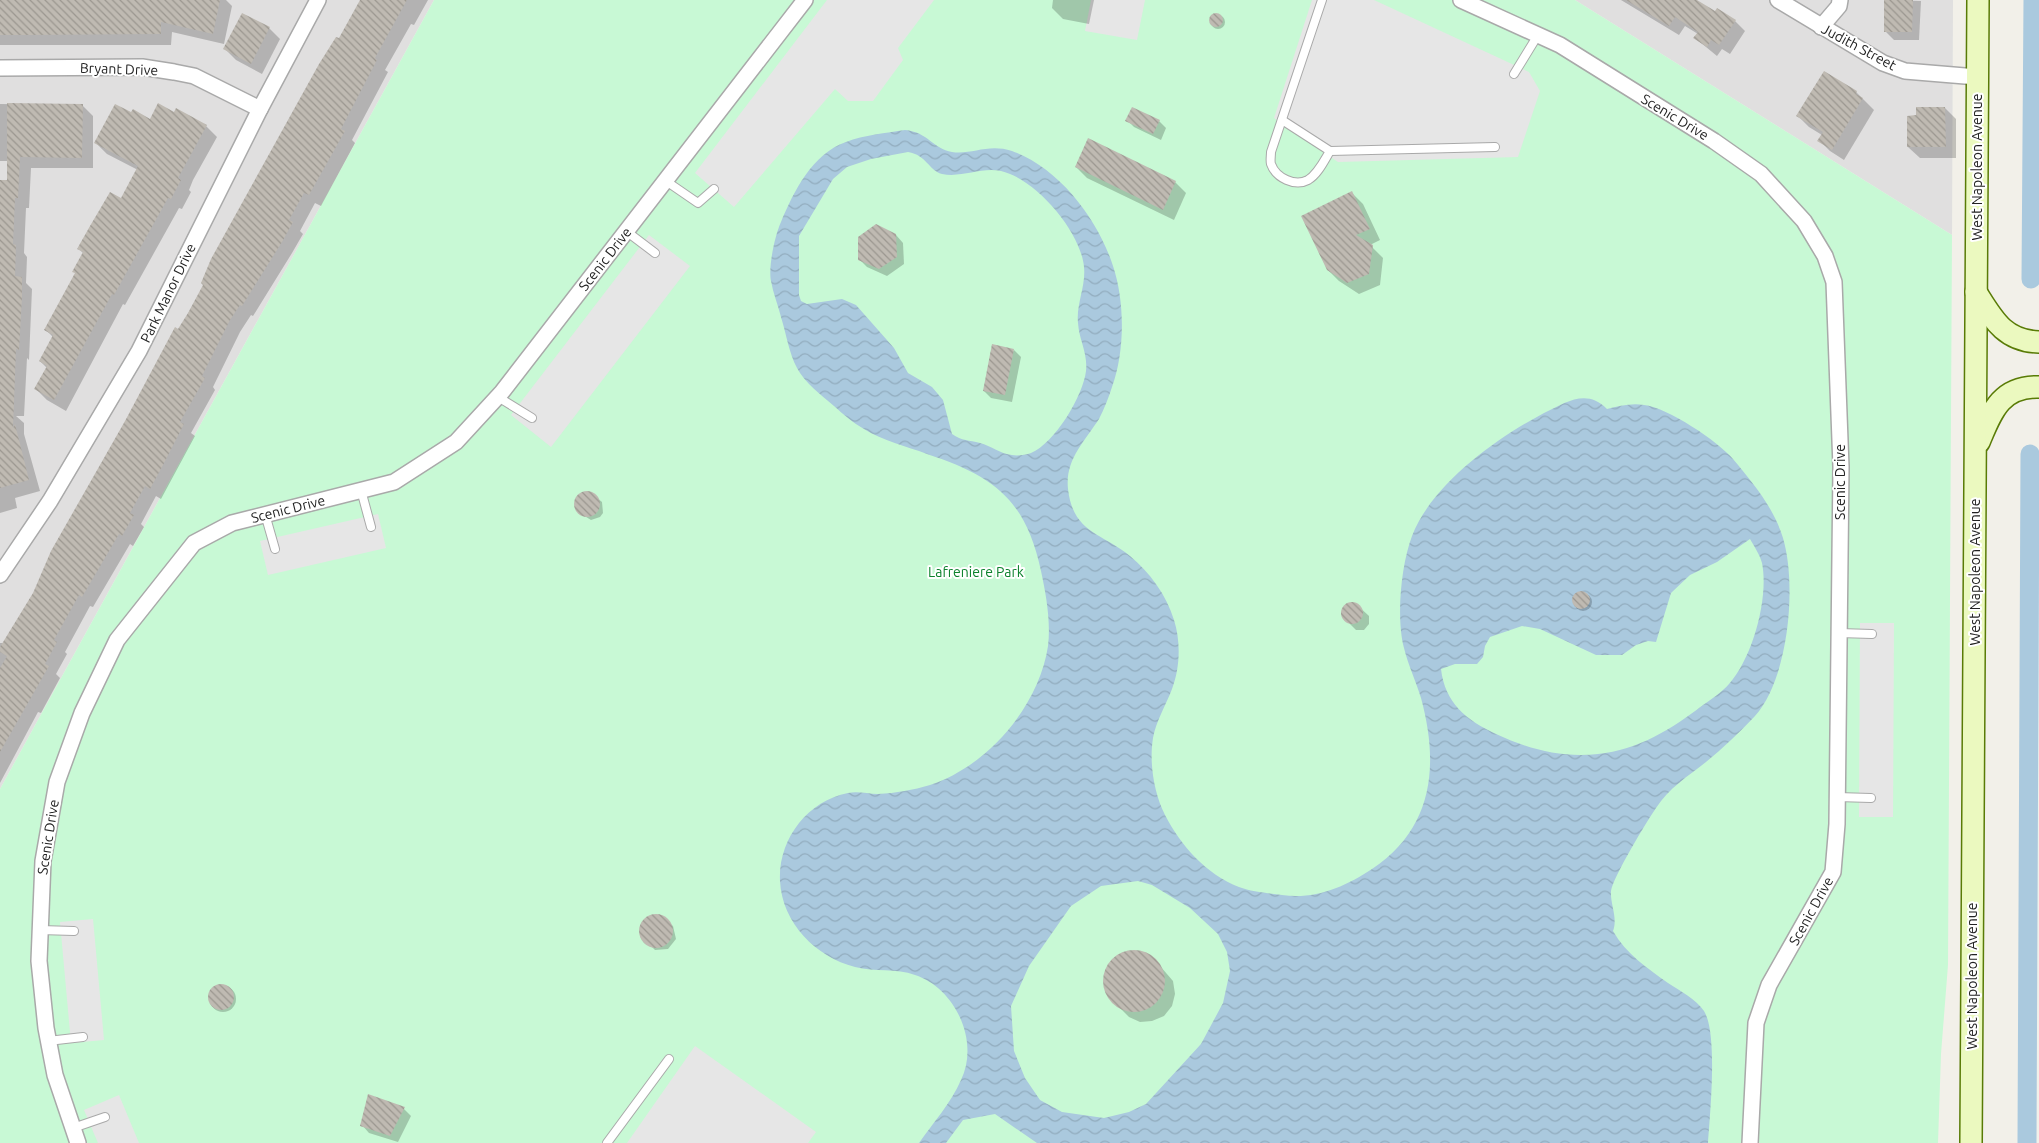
<svg xmlns="http://www.w3.org/2000/svg" width="2039" height="1143" viewBox="0 0 2039 1143" font-family="Ubuntu,sans-serif">
  <style>
    .residential { fill: #e0dfdf }
    .park { fill: #c8f9d5 }
    .parking { fill: #e6e6e6 }
    .water { fill: url(#water-waves); fill-rule: evenodd }
    .shadow { fill: #0003 }
    .lines { fill: none; stroke-linecap: round; stroke-linejoin: round }
    .canal { stroke: #aac9de; stroke-width: 19 }
    .building { fill: url(#building-back-hatch) }
    .service-casing { stroke: #a9a9a9; stroke-width: 10 }
    .minor-casing { stroke: #a9a9a9; stroke-width: 18 }
    .secondary-casing { stroke: #597b06; stroke-width: 24 }
    .service { stroke: #fff; stroke-width: 8 }
    .minor { stroke: #fff; stroke-width: 15 }
    .secondary { stroke: #ebf9bf; stroke-width: 21 }
    .labels { text-anchor: middle; stroke-width: 4; stroke-linejoin: round; paint-order: stroke }
    .street-label { font-size: 14px; fill: #222; stroke: #fff }
    .park-label { font-size: 14px; fill: #0d822d; stroke: #fff }
  </style>
  <defs>
    <pattern id="water-waves" width="16" height="10" patternUnits="userSpaceOnUse" patternTransform="scale(1.25)"><rect width="16" height="10" fill="#aac9de"/><path d="M0 5q4-4 8 0t8 0" fill="none" stroke="#92acbe"/></pattern>
    <pattern id="building-back-hatch" width="6" height="6" patternUnits="userSpaceOnUse" patternTransform="scale(1.25)"><rect width="6" height="6" fill="#bfbab2"/><path d="M-1 5l2 2M0 0l6 6M5-1l2 2" fill="none" stroke="#9b9790"/></pattern>
  </defs>
  <rect width="100%" height="100%" fill="#f2f0e9"/>
  <g class="residential">
    <path d="M0,0H434L0,789Z"/>
    <path d="M1575,0H1953L1952,235Z"/>
  </g>
  <path class="park" d="M434,0H1575L1952,235L1948,965L1941,1054L1938,1143H0V789Z"/>
  <g class="parking">
    <path d="M827,0H934L898,48L903,60L873,101H848L835,89L734,207L695,173Z"/>
    <path d="M1091,0H1145L1137,40L1085,31Z"/>
    <path d="M1312,0H1374L1529,72L1540,91L1518,157L1338,162L1274,118Z"/>
    <path d="M649,235L690,266L551,447L511,415Z"/>
    <path d="M378,514L386,548L268,575L260,541Z"/>
    <path d="M1860,623H1894L1893,817H1859Z"/>
    <path d="M93,919L104,1040L71,1043L60,922Z"/>
    <path d="M695,1046L816,1132L808,1143H627Z"/>
    <path d="M119,1095L139,1143H98L84,1110Z"/>
  </g>
  <path class="water" d="M905,130C928,132 933,149 952,152C972,155 988,143 1012,151C1059,168 1098,219 1113,266C1125,302 1125,351 1112,387C1109,397 1104,409 1099,419C1084,442 1065,460 1068,489C1073,533 1102,533 1130,556C1150,573 1166,594 1174,620C1181,642 1180,668 1172,689C1166,705 1156,721 1153,738C1149,763 1154,793 1165,815C1181,846 1206,874 1239,887C1252,892 1268,893 1282,895C1314,900 1345,887 1372,869C1434,828 1439,764 1421,698C1416,681 1408,665 1404,648C1396,618 1401,565 1412,536C1432,484 1497,438 1544,413C1566,402 1587,388 1607,409C1619,406 1631,403 1644,405C1667,407 1719,442 1733,459C1753,483 1774,508 1783,538C1797,585 1789,678 1755,716C1740,732 1723,748 1706,762C1687,777 1669,788 1656,808C1647,821 1613,877 1611,891C1610,904 1618,918 1613,931C1626,954 1647,968 1668,983C1680,991 1696,999 1704,1011C1718,1033 1710,1114 1708,1143H1037L995,1114L963,1120L946,1143H919C933,1123 951,1103 961,1080C980,1041 955,988 915,975C896,968 875,972 855,967C816,957 782,923 780,881C778,840 807,801 848,793C858,791 868,794 878,794C896,793 913,790 930,785C988,766 1039,706 1048,646C1051,622 1046,594 1041,571C1026,500 994,476 927,454C906,446 883,441 864,429C853,423 843,414 834,406C821,395 805,383 797,368C789,353 786,333 781,317C778,305 773,293 771,281C768,267 775,235 781,222C794,191 812,154 846,142C864,135 886,133 905,130ZM908,152C927,155 928,170 942,174C962,178 981,167 1001,171C1036,179 1081,232 1084,267C1086,286 1076,304 1078,323C1079,340 1088,353 1086,371C1083,396 1055,443 1031,453C1026,455 1017,456 1012,455C1001,454 991,446 980,443C969,440 962,441 952,434L943,400L932,387L908,373L894,348L856,305L842,299L807,304L801,301L799,295V236L833,179L847,167L871,159ZM1750,539C1754,546 1760,555 1762,563C1769,597 1753,657 1729,684C1722,692 1712,699 1703,705C1672,729 1638,750 1598,754C1562,758 1528,749 1496,734C1466,720 1445,703 1441,669L1455,664H1477L1483,657L1485,646L1490,637L1522,626L1540,629L1596,655H1622L1636,645L1648,641L1656,642L1671,593L1690,575L1717,562ZM1138,881L1152,885L1190,908L1218,934L1227,952L1230,971L1223,1003L1201,1044L1146,1104L1129,1112L1104,1118L1062,1112L1040,1100L1025,1078L1014,1051L1011,1006L1029,966L1071,906L1101,886Z"/>
  <g class="shadow">
    <path d="M0,0H226L232,6L224,44L172,32L171,45H0Z"/>
    <path d="M361,0H428L414,25L411,24L385,70L388,72L352,140L355,143L321,206L315,203L300,231L303,234L292,253L253,316L251,315L240,332L213,387L215,390L191,433L195,436L161,499L156,496L141,524L144,527L133,546L130,544L93,607L90,606L65,652L67,654L56,674L60,678L41,713L38,712L0,783V643H4L34,593Z"/>
    <path d="M1053,0H1094L1089,24L1063,19L1052,8Z"/>
    <path d="M1621,0H1696L1715,13L1735,21L1745,31L1730,54L1722,49L1717,56L1695,38L1698,34L1685,26L1679,35Z"/>
    <path d="M1884,0L1921,1L1919,40H1894L1886,32Z"/>
    <circle cx="1218" cy="22" r="7"/>
    <path d="M269,28L280,39L262,74L236,60L225,49Z"/>
    <path d="M1856,92L1874,110L1844,160L1830,151L1819,140L1822,135L1809,127L1798,116Z"/>
    <path d="M0,104L82,105L93,116V168H31L29,208H26L24,253L27,257L26,283L32,289L29,360L27,358L24,416H16L24,423V434L40,491L15,498L17,508L0,513V181H8V161H0Z"/>
    <path d="M1945,108L1956,119V158H1920L1908,147L1917,117Z"/>
    <path d="M174,113L206,126L217,137L193,180L189,190L191,192L182,209L179,208L125,305L123,304L66,411L47,400L36,389L47,368L40,361L53,337L46,330L77,274L84,254L79,249L122,200L138,170L107,154L96,143L150,120Z"/>
    <path d="M1127,120L1159,121L1166,128L1161,140L1134,127Z"/>
    <path d="M1076,167L1175,182L1186,193L1174,220L1087,178Z"/>
    <path d="M1352,193L1363,204L1380,240L1370,245L1383,258L1380,285L1359,294L1339,281L1328,270Z"/>
    <path d="M896,235L903,243L904,264L887,276L867,267L859,259Z"/>
    <path d="M1014,350L1021,357L1012,402L991,398L984,391Z"/>
    <path d="M582,493H591L602,502L603,513L600,517L591,520L578,512L575,508L576,499Z"/>
    <circle cx="1583" cy="602" r="9"/>
    <path d="M1347,603H1355L1369,616V624L1364,630H1356L1342,616V609Z"/>
    <path d="M660,916L673,926L676,939L668,949L655,950L642,937V926L649,917Z"/>
    <path d="M1135,951L1146,953L1154,959L1173,981L1175,994L1172,1006L1164,1016L1152,1021L1140,1022L1129,1017L1108,996L1105,986V975L1108,966L1115,957L1124,952Z"/>
    <circle cx="223" cy="999" r="13"/>
    <path d="M404,1109L411,1116L398,1142L369,1133L362,1125Z"/>
  </g>
  <g class="lines">
    <g class="canal">
      <path d="M2031,279L2033,0"/>
      <path d="M2027,1143L2030,454"/>
    </g>
  </g>
  <g class="building">
    <path d="M0,0H220L213,34L161,22V34L26,35H0Z"/>
    <path d="M360,0H407L375,58L377,60L341,129L345,131L309,195L304,193L289,220L293,222L282,242L242,306L240,305L230,320L202,376L205,378L180,422L184,424L163,465L150,489L145,486L130,513L134,515L122,536L119,534L82,597L79,595L54,640L57,642L45,664L49,666L0,752V668L7,656L0,652V647L33,593L51,551L125,421L175,327L178,329L188,313L203,285L201,283L211,259L319,64L336,37L339,38Z"/>
    <path d="M1626,0H1697L1715,11L1717,8L1736,20L1719,45L1711,40L1707,47L1693,38L1698,32L1675,17L1669,26Z"/>
    <path d="M1884,0H1913L1912,32H1884Z"/>
    <circle cx="1216" cy="20" r="7"/>
    <path d="M242,13L270,27L251,64L223,49Z"/>
    <path d="M1824,71L1857,91L1856,94L1863,98L1832,150L1817,141L1823,132L1796,116Z"/>
    <path d="M7,103L83,104L82,158L20,157L18,198H15L13,244L16,245L15,276L22,277V297L19,350L16,349L13,428L15,424L29,480L0,488V180H7Z"/>
    <path d="M158,103L174,112L176,108L207,125L183,169L178,178L181,180L171,199L168,198L114,295L112,294L54,400L34,389L47,366L39,361L53,335L44,330L75,273L72,272L83,252L77,249L90,226L110,192L121,198L138,166L94,143L115,104L131,112L133,109L150,119Z"/>
    <path d="M1132,107L1160,120L1153,134L1125,121Z"/>
    <path d="M1916,107H1945L1946,147H1907V116L1916,115Z"/>
    <path d="M1088,138L1176,181L1163,210L1075,167Z"/>
    <path d="M1352,191L1370,229L1356,235L1373,245L1369,274L1347,283L1327,270L1301,216Z"/>
    <path d="M876,224L896,234L897,257L879,269L858,260V237Z"/>
    <path d="M992,344L1014,349L1005,395L983,391Z"/>
    <circle cx="587" cy="504" r="13"/>
    <circle cx="1581" cy="600" r="9"/>
    <circle cx="1352" cy="613" r="11"/>
    <circle cx="656" cy="931" r="17"/>
    <circle cx="1134" cy="981" r="31"/>
    <circle cx="221" cy="997" r="13"/>
    <path d="M368,1094L405,1107L390,1136L360,1126Z"/>
  </g>
  <g class="lines">
    <g class="service-casing">
      <g id="service">
        <path d="M1322,0L1271,152C1271,156 1270,161 1271,164C1276,178 1295,187 1308,180C1318,174 1324,161 1330,151L1495,147"/>
        <path d="M1514,74L1538,35"/>
        <path d="M1282,120L1330,151"/>
        <path d="M666,181L698,203L714,189"/>
        <path d="M626,231L655,253"/>
        <path d="M498,397L532,418"/>
        <path d="M361,490L371,527"/>
        <path d="M265,514L275,549"/>
        <path d="M1839,633L1872,634"/>
        <path d="M1837,797L1871,798"/>
        <path d="M40,930L74,931"/>
        <path d="M48,1041L83,1037"/>
        <path d="M73,1128L105,1117"/>
        <path d="M607,1143L669,1059"/>
      </g>
    </g>
    <g class="minor-casing">
      <g id="minor">
        <path d="M1461,0L1560,45L1714,141L1761,174L1804,221L1825,256L1834,282L1841,467L1837,824L1833,872L1769,985L1756,1023L1750,1143"/>
        <path d="M1778,0L1883,63L1905,71L1977,77"/>
        <path d="M1821,27L1839,6L1840,0"/>
        <path d="M0,68L142,67L174,72L194,76L260,109"/>
        <path d="M0,575L50,501L139,351L260,109L318,0"/>
        <path d="M78,1143L55,1075L46,1028L39,961L43,861L57,782L82,713L117,640L194,543L232,523L394,482L456,442L502,392L805,0"/>
      </g>
    </g>
    <g class="secondary-casing">
      <g id="secondary">
        <path d="M1976,292C1993,319 2004,341 2039,342"/>
        <path d="M1979,442C1992,411 2001,386 2039,387"/>
        <path d="M1971,1143L1978,0"/>
      </g>
    </g>
    <use href="#service" class="service"/>
    <use href="#minor" class="minor"/>
    <use href="#secondary" class="secondary"/>
  </g>
  <g class="labels">
    <g class="street-label">
      <text transform="translate(1859 47) rotate(28)" y="5">Judith Street</text>
      <text transform="translate(119 69) rotate(2)" y="5">Bryant Drive</text>
      <text transform="translate(1675 117) rotate(31)" y="5">Scenic Drive</text>
      <text transform="translate(1977 167) rotate(-90)" y="5">West Napoleon Avenue</text>
      <text transform="translate(605 259) rotate(-52)" y="5">Scenic Drive</text>
      <text transform="translate(168 293) rotate(-64)" y="5">Park Manor Drive</text>
      <text transform="translate(1840 482) rotate(-90)" y="5">Scenic Drive</text>
      <text transform="translate(288 509) rotate(-14)" y="5">Scenic Drive</text>
      <text transform="translate(1975 572) rotate(-90)" y="5">West Napoleon Avenue</text>
      <text transform="translate(48 837) rotate(-81)" y="5">Scenic Drive</text>
      <text transform="translate(1811 911) rotate(-61)" y="5">Scenic Drive</text>
      <text transform="translate(1972 976) rotate(-90)" y="5">West Napoleon Avenue</text>
    </g>
    <g class="park-label">
      <text x="976" y="577">Lafreniere Park</text>
    </g>
  </g>
</svg>
